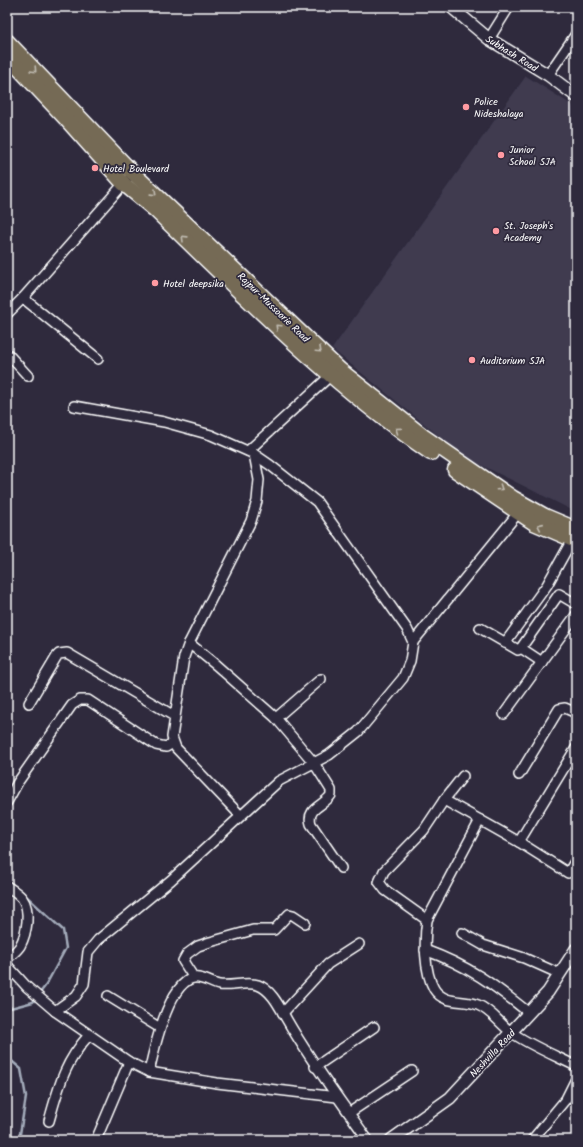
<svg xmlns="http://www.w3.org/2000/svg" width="583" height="1147" viewBox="0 0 583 1147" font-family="Kalam,sans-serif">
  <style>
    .built { fill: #3f3b50 }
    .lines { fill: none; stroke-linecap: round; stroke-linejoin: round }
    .stream { stroke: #a4acbb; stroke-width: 2.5 }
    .minor-casing { stroke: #fff; stroke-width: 12 }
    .tertiary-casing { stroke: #fff; stroke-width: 14 }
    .primary-casing { stroke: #fff; stroke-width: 17 }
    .minor { stroke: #2f2a3d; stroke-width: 9 }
    .tertiary { stroke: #2f2a3d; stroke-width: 11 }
    .primary { stroke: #756a55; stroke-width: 14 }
    .oneway { stroke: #c1bcb2 }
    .poi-dot { fill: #ff9aa2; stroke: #2f2a3d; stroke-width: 1.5 }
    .labels { text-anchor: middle; stroke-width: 3.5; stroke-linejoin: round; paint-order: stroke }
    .street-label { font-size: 10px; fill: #fff; stroke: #2f2a3d }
    .poi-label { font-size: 10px; fill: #fff; stroke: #2f2a3d; text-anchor: start }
  </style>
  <rect width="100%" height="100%" fill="#2f2a3d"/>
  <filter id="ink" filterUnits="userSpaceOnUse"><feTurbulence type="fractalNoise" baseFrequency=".025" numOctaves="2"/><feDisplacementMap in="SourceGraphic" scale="8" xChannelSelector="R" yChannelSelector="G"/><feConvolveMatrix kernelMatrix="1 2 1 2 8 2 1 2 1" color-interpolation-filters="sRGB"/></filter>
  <g filter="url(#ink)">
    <path class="built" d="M526,76L572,105L576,113V512L465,457L332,349Z"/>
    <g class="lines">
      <g class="stream">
        <path d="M7,1009L33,1002L46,985L66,948L63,930L25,895"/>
        <path d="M7,1057L21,1069L26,1097L19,1140"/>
        <path d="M251,1140H308"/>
      </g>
      <g class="minor-casing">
        <g id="minor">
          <path d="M489,39L509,7"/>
          <path d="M548,75L576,34"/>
          <path d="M23,298L98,359"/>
          <path d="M7,314L23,298L127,180"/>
          <path d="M7,353L28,376"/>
          <path d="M248,451L330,376"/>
          <path d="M480,628L518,650L521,648L559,594L576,604"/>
          <path d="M413,642L518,513"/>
          <path d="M189,643L216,665L276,718L314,763L331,790V795C324,806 306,808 311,824L341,868"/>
          <path d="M505,643L547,585L572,540"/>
          <path d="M521,648L542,662"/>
          <path d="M29,703L57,656L59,654L67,653L174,716"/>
          <path d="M504,714L576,615"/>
          <path d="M276,718L321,679"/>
          <path d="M576,748L519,842L480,820L427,920C424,940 424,971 434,989C444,1005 463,999 478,1005C492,1011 500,1024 511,1032C529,1045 556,1056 576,1066"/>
          <path d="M519,775L559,709L565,708L576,713"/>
          <path d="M463,776L444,800L480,820"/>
          <path d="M7,802L18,782L72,705L80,700H88L156,745L166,747L173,743"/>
          <path d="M240,815L176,748L172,737L184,657L189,643L251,521L257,501L258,490L259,480L254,454"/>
          <path d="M519,842L568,873L576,860"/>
          <path d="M7,886C12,890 18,893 22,898C31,910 27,933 20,946C17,951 11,955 7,959"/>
          <path d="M427,920L385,890L379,882L384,871L424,830L444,800"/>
          <path d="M462,933L483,945L524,958L560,974"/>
          <path d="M425,950C469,966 493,984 529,1013"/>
          <path d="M7,965L27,987L55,1011L129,1062L149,1072L217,1083L337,1097"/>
          <path d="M194,978L183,961L187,954L198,946L210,942L253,930H274L289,914L293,915L305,923"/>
          <path d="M108,996L160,1028"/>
          <path d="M55,1011L76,996L84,984L88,952L98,940L171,880L279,781L329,755L358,732L403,678L410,661L413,642L407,629L317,502L270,465L254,454L211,435L164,422L74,406"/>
          <path d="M283,1013L328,964L359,944"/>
          <path d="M315,1067L374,1027"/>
          <path d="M149,1072C154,1049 168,985 193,978C201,976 211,983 219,985C232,987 247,981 258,985C272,990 280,1008 287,1020C311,1062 340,1100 368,1140"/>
          <path d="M349,1113L412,1071"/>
          <path d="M49,1121C59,1086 64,1063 89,1035"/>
          <path d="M96,1140L129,1062"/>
          <path d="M532,1140L566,1099L576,1079"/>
        </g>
      </g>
      <g class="tertiary-casing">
        <g id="tertiary">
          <path d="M451,7L489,39L548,75L576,96"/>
          <path d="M391,1140L450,1098L548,992L576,949"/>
        </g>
      </g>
      <g class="primary-casing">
        <g id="primary">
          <path d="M7,41L133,173L340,370L423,436L513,498L545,516L576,529"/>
          <path d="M7,56L67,120L124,184L155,210C243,295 330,384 431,453"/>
          <path d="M455,470L534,523L576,541"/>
        </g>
      </g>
      <use href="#minor" class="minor"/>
      <use href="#tertiary" class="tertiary"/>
      <use href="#primary" class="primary"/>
    </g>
    <defs><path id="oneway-chevron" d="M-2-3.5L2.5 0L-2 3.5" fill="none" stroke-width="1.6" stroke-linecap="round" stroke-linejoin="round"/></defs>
    <g class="oneway">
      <use href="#oneway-chevron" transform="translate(34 70) rotate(47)"/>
      <use href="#oneway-chevron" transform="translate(154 193) rotate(44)"/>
      <use href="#oneway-chevron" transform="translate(184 238) rotate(-136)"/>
      <use href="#oneway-chevron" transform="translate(278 327) rotate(-137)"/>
      <use href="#oneway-chevron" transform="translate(319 350) rotate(43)"/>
      <use href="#oneway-chevron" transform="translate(398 430) rotate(-144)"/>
      <use href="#oneway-chevron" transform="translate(500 488) rotate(34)"/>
      <use href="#oneway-chevron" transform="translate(540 526) rotate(-156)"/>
    </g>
  </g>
  <g class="poi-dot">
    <circle cx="466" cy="107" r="4"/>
    <circle cx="501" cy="155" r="4"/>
    <circle cx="95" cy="168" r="4"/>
    <circle cx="496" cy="231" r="4"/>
    <circle cx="155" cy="283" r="4"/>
    <circle cx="472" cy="360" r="4"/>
  </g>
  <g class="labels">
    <g class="street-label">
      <text transform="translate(512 53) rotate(32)" y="4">Subhash Road</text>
      <text transform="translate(274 307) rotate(44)" y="4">Rajpur-Mussoorie Road</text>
      <text transform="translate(492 1053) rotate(-47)" y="4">Neshvilla Road</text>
    </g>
    <g class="poi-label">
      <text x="474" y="105">Police<tspan x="474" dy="12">Nideshalaya</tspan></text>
      <text x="509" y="153">Junior<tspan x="509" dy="12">School SJA</tspan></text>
      <text x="103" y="172">Hotel Boulevard</text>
      <text x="504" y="229">St. Joseph's<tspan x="504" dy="12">Academy</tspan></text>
      <text x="163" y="287">Hotel deepsika</text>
      <text x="480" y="364">Auditorium SJA</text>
    </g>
  </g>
  <rect width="583" height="1147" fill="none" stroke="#2f2a3d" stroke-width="24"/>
  <rect x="12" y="12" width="559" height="1123" fill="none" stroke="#fff" stroke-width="1.5" filter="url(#ink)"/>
</svg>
